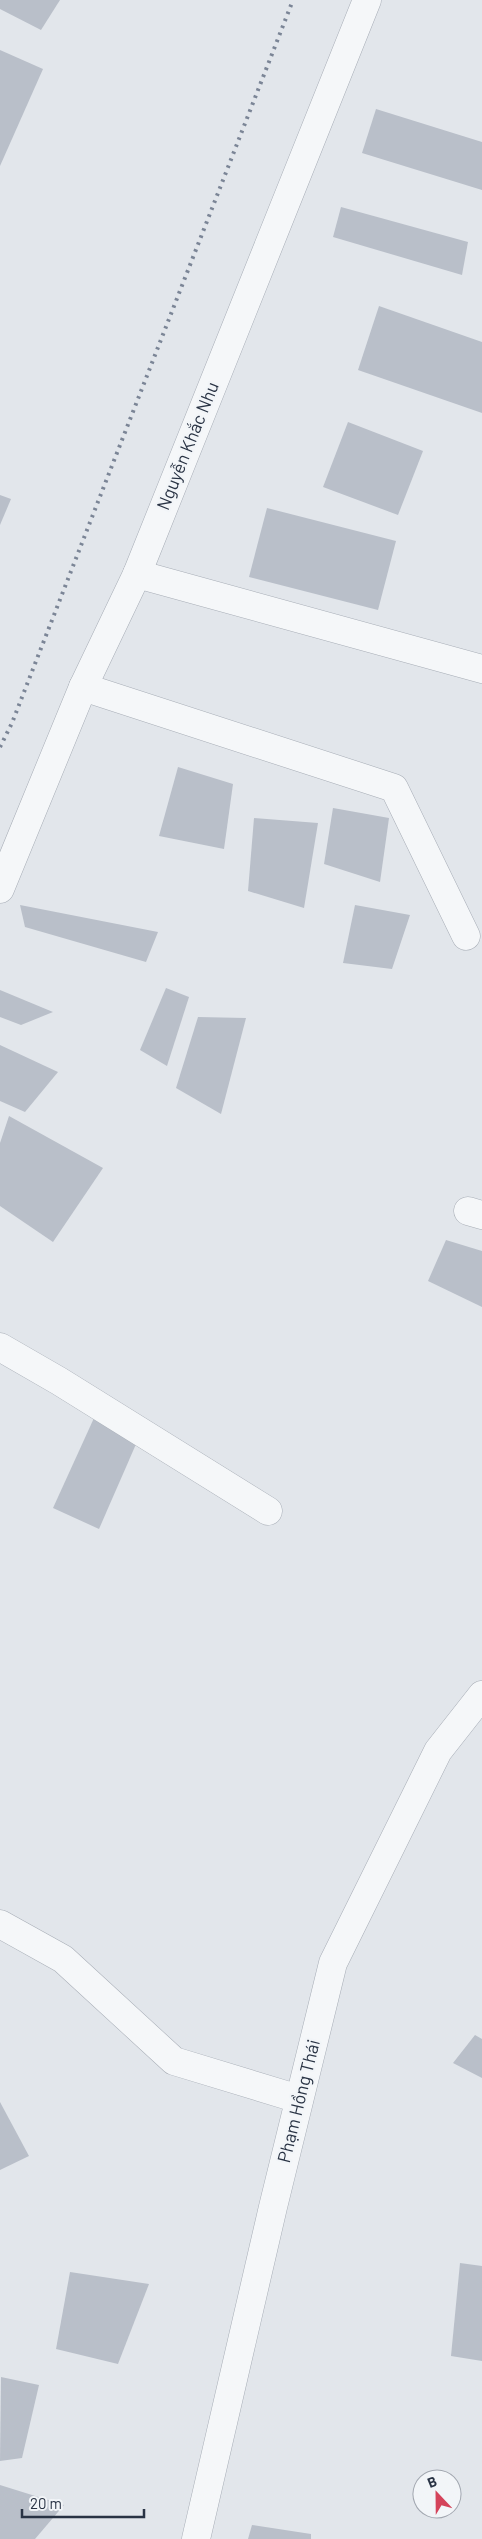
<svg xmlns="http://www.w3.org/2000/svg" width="482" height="2539" viewBox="0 0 482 2539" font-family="Barlow,sans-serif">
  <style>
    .building { fill: #b9bfc9 }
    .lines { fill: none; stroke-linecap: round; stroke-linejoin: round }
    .minor-casing { stroke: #a7adb6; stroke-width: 29 }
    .minor { stroke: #f5f7f9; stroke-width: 28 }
    .rail { stroke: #7b8596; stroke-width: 4; stroke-dasharray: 2.5 5; stroke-linecap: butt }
    .labels { text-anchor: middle; stroke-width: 4.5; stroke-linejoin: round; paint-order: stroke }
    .street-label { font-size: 18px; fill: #293344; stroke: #f2f5f8 }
  </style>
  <rect width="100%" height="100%" fill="#e2e6eb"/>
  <g class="building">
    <path d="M0,0H60L41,30L0,9Z"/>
    <path d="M0,50L43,69L0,166Z"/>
    <path d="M376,109L482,142V190L362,153Z"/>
    <path d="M341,207L468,242L462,275L333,237Z"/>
    <path d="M379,306L482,342V413L358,370Z"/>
    <path d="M348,422L423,451L398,515L323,487Z"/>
    <path d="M0,495L11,499L0,525Z"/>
    <path d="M267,508L396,541L378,610L249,577Z"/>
    <path d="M178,767L233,784L224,849L159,836Z"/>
    <path d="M333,808L389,818L380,882L324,864Z"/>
    <path d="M254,818L318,823L304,908L248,891Z"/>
    <path d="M20,905L158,932L146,962L25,927Z"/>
    <path d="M355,905L410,915L392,969L343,963Z"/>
    <path d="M166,988L189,997L167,1066L140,1050Z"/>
    <path d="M0,990L53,1012L21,1025L0,1017Z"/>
    <path d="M198,1017L246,1018L221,1114L176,1088Z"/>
    <path d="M0,1045L58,1072L25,1112L0,1101Z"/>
    <path d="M9,1116L103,1168L53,1242L0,1206V1143Z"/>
    <path d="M446,1240L482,1251V1307L428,1281Z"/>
    <path d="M99,1407L140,1435L99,1529L53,1508Z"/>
    <path d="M475,2035L482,2039V2078L453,2063Z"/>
    <path d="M0,2102L29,2156L0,2170Z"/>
    <path d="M460,2263L482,2266V2361L451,2356Z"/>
    <path d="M70,2272L149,2284L118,2364L56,2349Z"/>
    <path d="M1,2377L39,2385L22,2458L0,2461Z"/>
    <path d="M0,2485L64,2505L35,2539H0Z"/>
    <path d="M252,2525L311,2534V2539H248Z"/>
  </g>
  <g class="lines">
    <g class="minor-casing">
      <g id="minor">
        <path d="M137,574L482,669"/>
        <path d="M83,687L394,788L466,936"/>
        <path d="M0,889L83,687L137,574L367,0"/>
        <path d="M468,1211L482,1215"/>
        <path d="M0,1347L59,1381L268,1511"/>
        <path d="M0,1924L63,1959L174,2061L299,2099"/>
        <path d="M196,2539L273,2207L333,1963L438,1751L482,1695"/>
      </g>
    </g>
    <use href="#minor" class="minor"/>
    <path class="rail" d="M0,747L12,723L293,0"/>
  </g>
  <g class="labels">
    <g class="street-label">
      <text transform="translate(188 446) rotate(-68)" y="6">Nguyễn Khắc Nhu</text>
      <text transform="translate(299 2101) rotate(-76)" y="6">Phạm Hồng Thái</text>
    </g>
  </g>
  <g transform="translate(437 2494) rotate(338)"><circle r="24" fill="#f2f5f8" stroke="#a2a7b0"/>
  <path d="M0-4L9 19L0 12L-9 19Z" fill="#d4435a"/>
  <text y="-8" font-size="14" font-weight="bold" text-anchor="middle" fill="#293344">B</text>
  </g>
  <path d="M22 2509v8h122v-8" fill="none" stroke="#293344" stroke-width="2.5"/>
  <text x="30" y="2509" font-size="15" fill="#293344" stroke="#f2f5f8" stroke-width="4" paint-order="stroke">20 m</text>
</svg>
